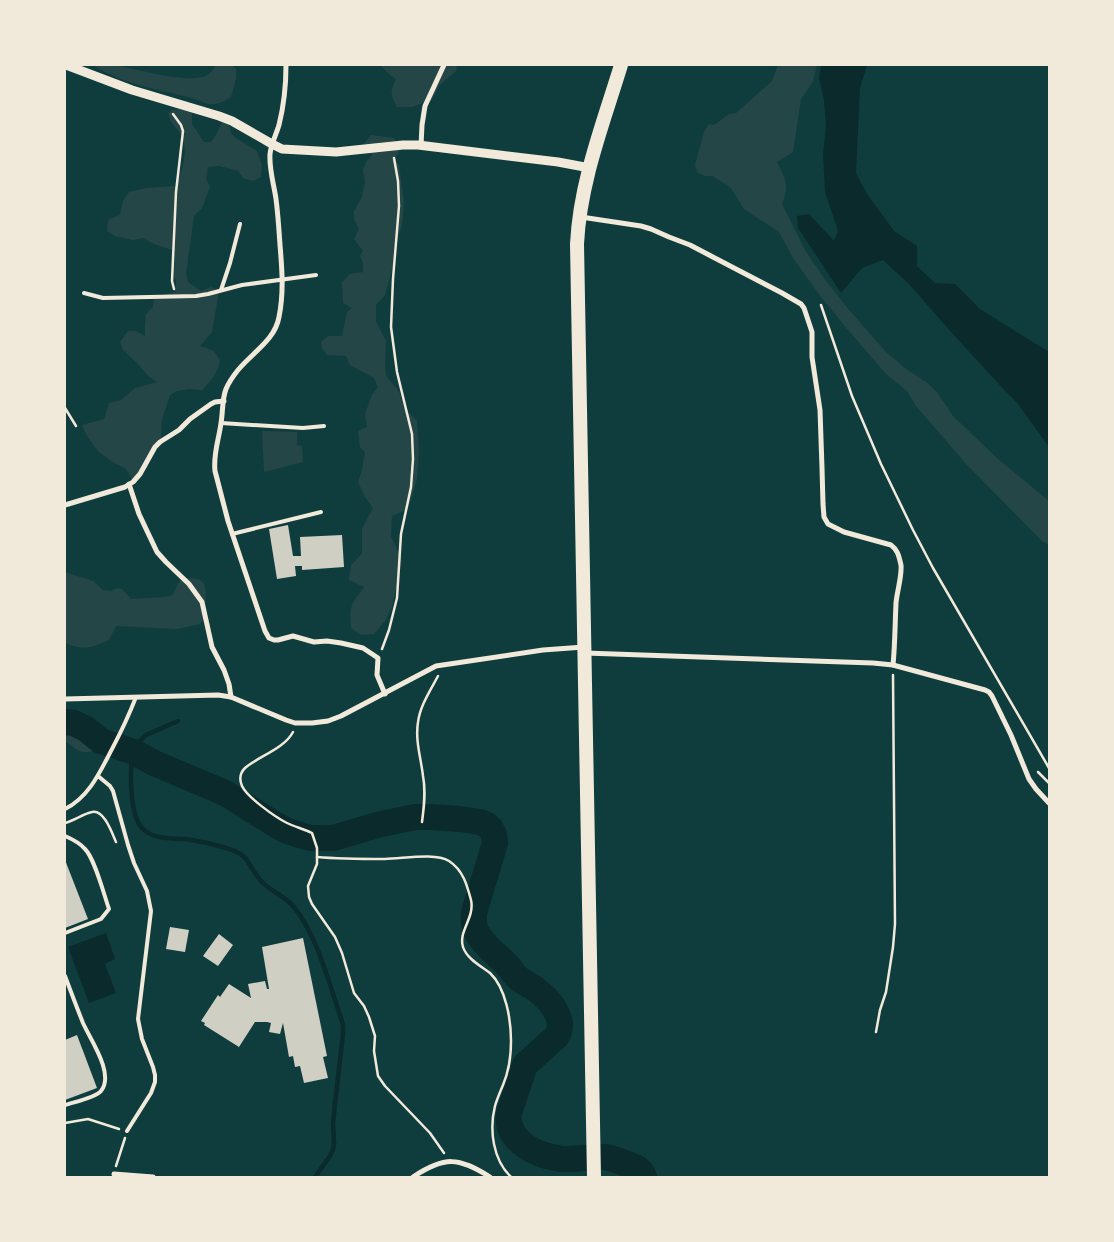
<svg xmlns="http://www.w3.org/2000/svg" width="1114" height="1242" viewBox="0 0 1114 1242" font-family="Montserrat,sans-serif">
  <style>
    .green { fill: #244646 }
    .water { fill: #0a2a2b }
    .lines { fill: none; stroke-linecap: round; stroke-linejoin: round }
    .stream { stroke: #0a2a2b; stroke-width: 4.5 }
    .river { stroke: #0a2a2b; stroke-width: 26 }
    .building { fill: #cfcfc3 }
    .path { stroke: #f1e9da; stroke-width: 2.5 }
    .service { stroke: #f1e9da; stroke-width: 4 }
    .minor { stroke: #f1e9da; stroke-width: 5 }
    .tertiary { stroke: #f1e9da; stroke-width: 9 }
    .trunk { stroke: #f1e9da; stroke-width: 14 }
  </style>
  <rect width="100%" height="100%" fill="#0f3d3e"/>
  <g class="green">
    <path d="M96,65C101,65 107,65 112,65C133,67 192,87 209,74C211,72 214,68 216,65H232L236,69V79L231,97C226,100 220,104 213,104C206,105 198,99 191,98C159,89 124,85 95,66Z"/>
    <path d="M380,65H457L456,71L439,86L432,100L412,107H397C390,95 390,91 396,79L389,74Z"/>
    <path d="M778,65H817L813,82L801,99L793,152L777,162C785,178 790,186 782,204L805,250L826,281L850,311L885,351L906,369L926,382L937,392L953,416L998,459L1049,501V545L1042,541L968,466L916,406L907,391L886,374L849,331L821,297L793,258L779,232L744,209L731,188L713,176H705L697,172L695,165L704,132L709,124L714,125L729,114L736,113L772,81Z"/>
    <path d="M182,109L199,112L192,113V124L204,142H211L216,135L223,119L229,124L231,133L237,139L257,151L262,165L261,177L253,181L243,178L238,171L219,166L208,167L206,178L210,187L202,208L194,216L186,274L188,282L201,291L211,287L219,291L212,332L200,346L214,351L220,360C217,374 212,380 202,390L189,389L177,391L170,395L162,419L161,438L147,468L132,479L126,469L111,461L98,451L87,436L82,425L104,419L109,403L121,400L135,388L157,382L148,376L137,363L123,350L120,342L128,331H136L145,336V325L146,314L153,307L154,297L175,292L176,281L174,276L175,251L154,244L143,238L133,240L115,236L107,231L108,222L110,219L120,215L123,201L129,192L146,188L176,186C182,171 190,148 180,133C174,124 171,125 168,113L172,110Z"/>
    <path d="M371,135L394,138L400,150L394,160L399,165L401,180L404,204L402,226L394,248L393,266L385,295L376,305V322L386,341L385,363L386,376L399,391L405,409L417,421L419,451L417,479L408,509L392,516L391,536L402,561L392,607L385,621L374,634L361,635L351,628C349,607 351,604 364,587L349,580L351,565L362,554V529L373,508L365,497L358,482L362,470L365,452L360,447L358,431L367,427L365,414L372,395L378,387L374,378L350,365L346,356L327,355L322,348L321,342L328,336H342L347,312L352,308L343,303L342,282L350,274L363,272V262L360,256L363,251L354,239L359,229L354,219V211L362,197L365,182L363,170L366,162L372,155L364,144Z"/>
    <path d="M262,431L297,432V445L302,446L303,462L264,472Z"/>
    <path d="M65,572L93,581L103,590L111,591L118,588L122,589L131,599L166,597L173,595C180,578 180,577 199,579L204,584L206,591L205,618L200,624L177,629L116,626L109,640C91,648 84,651 65,643Z"/>
    <path d="M65,727C77,730 89,733 98,743L97,749C82,757 76,749 65,741Z"/>
  </g>
  <g class="water">
    <path d="M821,65H867L860,88L856,173L867,194L894,231L917,246V266L935,283L955,284L980,309L1049,352V447L1018,404L996,381L952,333L909,284L883,260L862,268L841,293L798,228L797,216L809,214L834,241L838,231L825,192L823,155L826,125L824,100L819,78Z"/>
    <path d="M106,933L115,959L105,964L116,993L89,1003L68,947Z"/>
  </g>
  <g class="lines">
    <path class="stream" d="M178,721L146,735C141,739 137,744 135,750C128,766 130,815 142,828C154,840 170,838 185,839C193,840 200,842 208,843C220,847 238,849 246,859C251,866 255,874 261,881C270,891 285,896 294,907C317,936 328,980 340,1015L343,1025V1034L335,1104L333,1123L334,1143L333,1150L330,1156L315,1177"/>
    <path class="river" d="M65,722L74,723L86,729L101,741L134,752L154,763L225,793L276,825L287,831L310,838H333L381,824L415,817H430L460,819L480,822L487,825L491,829L494,835L495,843L474,913C474,918 473,923 475,928C480,943 498,955 508,966C512,970 514,975 518,978C523,982 529,985 534,988C548,998 567,1018 557,1036L525,1065L509,1113C505,1142 538,1156 562,1159C576,1160 590,1156 604,1157C612,1158 620,1161 627,1164C635,1167 641,1168 644,1177"/>
  </g>
  <g class="building">
    <path d="M288,525L293,556H301L300,537L342,535L344,567L302,570V566H295L296,576L277,579L269,529Z"/>
    <path d="M65,860L88,919L65,928Z"/>
    <path d="M170,927L189,930L185,952L166,949Z"/>
    <path d="M219,934L233,945L218,966L203,956Z"/>
    <path d="M303,938L327,1056L323,1057L328,1078L304,1083L300,1066L295,1067L293,1056L289,1057L283,1023L280,1034L269,1032L271,1023L267,1022H255L239,1047L204,1025L205,1023L201,1021L218,995L220,997L229,984L251,998L248,984L265,981L267,989H269L262,947Z"/>
    <path d="M77,1035L97,1088L65,1100V1040Z"/>
  </g>
  <g class="lines">
    <g class="path">
      <path d="M173,114L181,125L183,131L176,192L172,281L174,289"/>
      <path d="M821,305L852,396L881,464L913,530L933,568L1049,768"/>
      <path d="M65,408L76,426"/>
      <path d="M382,649L389,630L397,598L401,534L411,487L413,459L412,434L397,372L391,327L393,279L399,206L398,181L394,158"/>
      <path d="M293,732C284,749 259,756 245,768C240,773 239,779 242,786C247,797 275,817 287,823C295,827 304,829 312,833L317,848V864L308,886L309,897L312,904L335,937L342,953L354,993L364,1006L369,1017L375,1036L374,1051L378,1076L385,1086L430,1133L444,1153"/>
      <path d="M1038,772L1049,783"/>
      <path d="M422,822C424,807 426,791 423,776C421,758 415,741 418,722C420,706 430,691 438,676"/>
      <path d="M65,823C75,820 83,814 92,812C104,809 112,833 116,842"/>
      <path d="M317,857C340,859 363,859 385,859C402,859 435,852 449,861C463,870 467,885 471,900C475,918 458,931 463,947C467,959 481,966 490,973C506,988 511,1020 511,1041C511,1056 509,1071 503,1085C500,1092 497,1099 495,1106C489,1130 493,1160 511,1177"/>
      <path d="M876,1032L880,1010L886,992L893,947L895,924L893,675"/>
      <path d="M65,1123L88,1119L119,1129"/>
      <path d="M116,1166L125,1138"/>
    </g>
    <g class="service">
      <path d="M221,290L230,263L240,224"/>
      <path d="M84,293L103,298L196,296L208,294L242,285L316,275"/>
      <path d="M221,423L303,428L324,426"/>
      <path d="M232,534L321,512"/>
      <path d="M98,776L110,786L113,791L128,845L134,863L147,891L151,911L138,1019L142,1039L153,1067L155,1075V1082L151,1093L127,1131"/>
      <path d="M65,809C89,797 100,772 112,749C121,732 129,715 136,697"/>
      <path d="M65,836C72,839 80,843 85,849C95,859 104,895 109,909L101,919L65,933"/>
      <path d="M65,976C71,992 77,1008 83,1023C90,1039 115,1074 101,1091C95,1098 74,1102 65,1105"/>
    </g>
    <g class="minor">
      <path d="M286,65C286,85 284,105 279,125C276,135 271,144 270,154C269,169 274,185 276,199C278,214 279,230 280,245C282,269 284,292 279,317C275,340 253,352 238,370C234,375 229,382 226,389C222,399 223,412 221,423C219,439 213,454 215,471L228,521L265,631L269,638L274,640H278L293,636L314,642L327,641L341,643L363,648L378,658L377,675L385,694"/>
      <path d="M421,146L422,125L425,106L444,65"/>
      <path d="M581,217L641,226L651,229L669,237L690,245L711,256L782,293L801,304L804,308L812,332V357L820,410L822,468L823,504L824,517L828,524L844,532L891,545C898,550 899,557 901,565C902,577 897,591 896,603C895,624 895,645 893,665"/>
      <path d="M129,484L139,514L157,552L166,562L189,584L202,602L212,647L224,670L229,684L231,697"/>
      <path d="M65,505L125,487L133,482L140,474L155,447L160,442L179,430L190,419L211,404L215,402L224,401"/>
      <path d="M585,653L873,663L893,665L985,690L989,692L992,696L1011,735L1029,779L1036,789L1049,803"/>
      <path d="M65,699L218,695L231,697L286,720L295,723H312L328,721L341,716L436,666L543,650L584,647"/>
      <path d="M114,1174L153,1177"/>
      <path d="M413,1177C445,1156 458,1157 490,1177"/>
    </g>
    <path class="tertiary" d="M66,65L132,90L219,116L232,121L272,144L282,149L336,152L403,145H418L558,162L590,168"/>
    <path class="trunk" d="M594,1177L577,244C580,182 603,124 621,65"/>
  </g>
  <rect width="1114" height="1242" fill="none" stroke="#f1e9da" stroke-width="132"/>
</svg>
